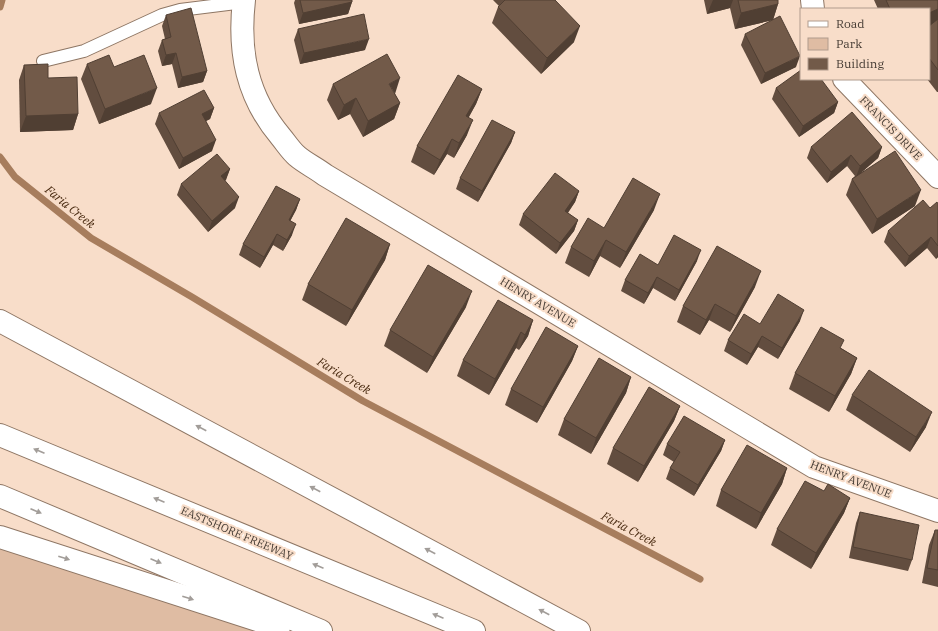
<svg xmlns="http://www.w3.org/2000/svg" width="938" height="631" viewBox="0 0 938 631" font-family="'IBM Plex Serif',serif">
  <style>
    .green { fill: #dfbca3 }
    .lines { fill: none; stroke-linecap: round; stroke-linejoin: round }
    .stream { stroke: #a77d5d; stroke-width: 7 }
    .service-casing { stroke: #8e7664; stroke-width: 14 }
    .minor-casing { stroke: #8e7664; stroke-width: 24 }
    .motorway-casing { stroke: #8e7664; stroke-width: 24 }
    .service { stroke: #fff; stroke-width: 12 }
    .minor { stroke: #fff; stroke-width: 22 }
    .motorway { stroke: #fff; stroke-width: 22 }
    .wall { fill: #624d3f }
    .shaded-wall { fill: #503f33 }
    .building { fill: #725a49; stroke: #503f33 }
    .oneway { fill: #a29d99 }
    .labels { text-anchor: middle; stroke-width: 4; stroke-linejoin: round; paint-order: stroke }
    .street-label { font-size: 11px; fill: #453b33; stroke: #f8ddc9 }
    .water-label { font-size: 12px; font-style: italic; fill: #48290f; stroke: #f8ddc9 }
  </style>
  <rect width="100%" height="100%" fill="#f8ddc9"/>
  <path class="green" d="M0,537L291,631H0Z"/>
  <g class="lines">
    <g class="stream">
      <path d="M0,7L2,0"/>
      <path d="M0,157L15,177L91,238L192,297L363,401L700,579"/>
    </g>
    <g class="service-casing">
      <path id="service" d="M43,61L84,51L162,15L180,10L244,2"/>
    </g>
    <g class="minor-casing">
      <g id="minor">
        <path d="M244,0C238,52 247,97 281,137C286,143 291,151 297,156C305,163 316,168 325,175L814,467L938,511"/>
        <path d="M812,0L813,9"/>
        <path d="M844,79L938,177"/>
      </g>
    </g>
    <g class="motorway-casing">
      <g id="motorway">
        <path d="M0,321L579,631"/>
        <path d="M0,435L474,631"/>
        <path d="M0,496L321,631"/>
        <path d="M0,537L279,627"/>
      </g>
    </g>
    <use href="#service" class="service"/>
    <use href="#minor" class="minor"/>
    <use href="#motorway" class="motorway"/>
  </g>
  <g class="wall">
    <path d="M295,0H352V2L348,14L299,24L294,3Z"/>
    <path d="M493,0H555L574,42L541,74L492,23L498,7L499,6Z"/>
    <path d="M704,0H778V4L773,20L735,29L730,8L707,14Z"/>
    <path d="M874,0H938V92H937L927,79H929V9H878Z"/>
    <path d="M166,15L207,71L203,82L178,88L172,64L162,66L158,51L162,40L165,39L162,26Z"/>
    <path d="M298,29L365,50L300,64L294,40Z"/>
    <path d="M745,34L796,67L761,84L741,45Z"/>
    <path d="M87,64L114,67L151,104L99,124L81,79Z"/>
    <path d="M24,65L48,78L78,114L73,130L20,132L19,80Z"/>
    <path d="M333,84L395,94L400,103L394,119L363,137L350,114L338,120L327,100Z"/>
    <path d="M776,88L838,102L834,113L799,137L772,99Z"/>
    <path d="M482,89L476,104L469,117L467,135L454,158L447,154L434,175L411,162L417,146Z"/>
    <path d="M214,108L210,119L206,121L212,151L179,169L155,124L159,113Z"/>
    <path d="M515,132L511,143L478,202L456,189L460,178Z"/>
    <path d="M811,147H882L878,158L862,172L915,206L872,234L846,195L852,179L855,176L847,166L827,183L807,158Z"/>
    <path d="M230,169L225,181L235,208L208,232L177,195L181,184Z"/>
    <path d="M579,191L575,202L568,213L578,220L574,231L556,254L519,225L523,214Z"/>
    <path d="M300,199L296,210L290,221L292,235L283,251L273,245L260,268L239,255L243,244Z"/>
    <path d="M938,204V257L936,259L927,248L905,267L884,242L888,231L930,208Z"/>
    <path d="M654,210L620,268L600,256L589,277L565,263L571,247L604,228Z"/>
    <path d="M390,244L385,260L346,326L302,300L308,284Z"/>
    <path d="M697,261L675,301L653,288L644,304L621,291L625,280L658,265Z"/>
    <path d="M755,287L730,332L709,320L700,335L677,322L683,306Z"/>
    <path d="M466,307L427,373L384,346L390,330Z"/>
    <path d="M533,320L528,336L519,350L516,348L489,395L457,376L463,360Z"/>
    <path d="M800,321L778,359L758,347L747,365L724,351L728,340L760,324Z"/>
    <path d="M578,346L572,361L537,423L505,405L511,389Z"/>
    <path d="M841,348L857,358L851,374L829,412L789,389L795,373Z"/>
    <path d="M631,377L626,393L591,454L558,435L564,419Z"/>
    <path d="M852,395L926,427L910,452L846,410Z"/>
    <path d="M680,406L674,421L638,482L607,464L613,448Z"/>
    <path d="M725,440L721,451L694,496L666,479L670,468L674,462L663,455L667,444Z"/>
    <path d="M787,468L782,484L756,529L716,506L721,490Z"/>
    <path d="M824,491L850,498L844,513L811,569L771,545L777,529Z"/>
    <path d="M860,512L912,560L908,571L849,558L856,523Z"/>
    <path d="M935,530H938V587L922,583L929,545Z"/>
  </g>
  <g class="shaded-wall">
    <path d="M713,0H733L730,8L707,14Z"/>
    <path d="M352,2L348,14L299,24L303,13Z"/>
    <path d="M778,4L773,20L735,29L741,13Z"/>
    <path d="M938,9V23L929,26V13Z"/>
    <path d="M580,26L574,42L541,74L547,58Z"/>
    <path d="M369,39L365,50L300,64L304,53Z"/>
    <path d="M176,53L172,64L162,66L166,55Z"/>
    <path d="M800,56L796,67L761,84L765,73Z"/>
    <path d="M207,71L203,82L178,88L182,77Z"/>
    <path d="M400,78L395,94L389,84Z"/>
    <path d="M157,88L151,104L99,124L105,109Z"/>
    <path d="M482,89L476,104L460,132L466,116Z"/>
    <path d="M356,98L350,114L338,120L344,105Z"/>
    <path d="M838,102L834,113L799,137L803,126Z"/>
    <path d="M400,103L394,119L363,137L368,121Z"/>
    <path d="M214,108L210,119L198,125L202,114Z"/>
    <path d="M78,114L73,130L20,132L26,116Z"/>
    <path d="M473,120L467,135L454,158L459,143Z"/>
    <path d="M515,132L511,143L478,202L482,191Z"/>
    <path d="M452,139L447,154L434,175L440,160Z"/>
    <path d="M216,140L212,151L179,169L183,158Z"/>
    <path d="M882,147L878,158L856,177L860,166Z"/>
    <path d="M851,155L847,166L827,183L831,172Z"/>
    <path d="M230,169L226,180L217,187L221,176Z"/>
    <path d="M921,190L915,206L872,234L877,219Z"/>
    <path d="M579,191L575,202L561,222L565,211Z"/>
    <path d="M660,194L654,210L620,268L626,252Z"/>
    <path d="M239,197L235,208L208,232L212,221Z"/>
    <path d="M300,199L296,210L285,231L289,220Z"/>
    <path d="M578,220L574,231L556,254L560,243Z"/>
    <path d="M296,224L292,235L283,251L287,240Z"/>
    <path d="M277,234L273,245L260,268L264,257Z"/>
    <path d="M931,237L927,248L905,267L909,256Z"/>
    <path d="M606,240L600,256L589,277L594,261Z"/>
    <path d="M390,244L385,260L346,326L352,310Z"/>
    <path d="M701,250L697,261L675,301L679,290Z"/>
    <path d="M938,253V257L936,259Z"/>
    <path d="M761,271L755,287L730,332L736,316Z"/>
    <path d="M657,277L653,288L644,304L648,293Z"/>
    <path d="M472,291L466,307L427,373L433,357Z"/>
    <path d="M715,304L709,320L700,335L706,320Z"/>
    <path d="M804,310L800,321L778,359L782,348Z"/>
    <path d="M533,320L528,336L519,350L525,335Z"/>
    <path d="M521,332L516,348L489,395L495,379Z"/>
    <path d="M762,336L758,347L747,365L751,354Z"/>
    <path d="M578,346L572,361L537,423L543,407Z"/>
    <path d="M857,358L851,374L829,412L835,396Z"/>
    <path d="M631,377L626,393L591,454L596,438Z"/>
    <path d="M680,406L674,421L638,482L644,466Z"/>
    <path d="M932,412L926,427L910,452L916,437Z"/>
    <path d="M725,440L721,451L694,496L698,485Z"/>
    <path d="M787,468L782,484L756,529L761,513Z"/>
    <path d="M850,498L844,513L811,569L816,553Z"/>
  </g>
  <g class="building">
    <path d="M300,0H352V2L303,13Z"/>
    <path d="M505,0H555L580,26L547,58L498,7Z"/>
    <path d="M738,0H778V4L741,13Z"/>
    <path d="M886,0H938V9L929,13V9H890Z"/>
    <path d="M191,8L207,71L182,77L176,53L166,55L162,40L171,37L166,15Z"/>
    <path d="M364,14L369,39L304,53L298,29Z"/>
    <path d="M780,16L800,56L765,73L745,34Z"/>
    <path d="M938,19V70L929,58V26Z"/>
    <path d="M387,54L400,78L389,84L400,103L368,121L356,98L344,105L333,84Z"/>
    <path d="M109,55L114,67L144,55L157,88L105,109L87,64Z"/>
    <path d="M48,64V78L77,77L78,114L26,116L24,65Z"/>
    <path d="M801,70V79H821L838,102L803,126L776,88Z"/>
    <path d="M458,75L482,89L466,116L473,120L459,143L452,139L440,160L417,146Z"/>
    <path d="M204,90L214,108L202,114L216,140L183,158L159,113Z"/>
    <path d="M852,112L882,147L860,166L851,155L831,172L811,147Z"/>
    <path d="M492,120L515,132L482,191L460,178Z"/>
    <path d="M895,151L921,190L877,219L852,179Z"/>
    <path d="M217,154L230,169L221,176L239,197L212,221L181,184Z"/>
    <path d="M555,173L579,191L565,211L578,220L560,243L523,214Z"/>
    <path d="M633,178L660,194L626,252L606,240L594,261L571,247L588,218L604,228Z"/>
    <path d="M276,186L300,199L289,220L296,224L287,240L277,234L264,257L243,244Z"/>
    <path d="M923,200L930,208L937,202L938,204V246L931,237L909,256L888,231Z"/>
    <path d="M346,218L390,244L352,310L308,284Z"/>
    <path d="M674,235L701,250L679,290L657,277L648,293L625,280L640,254L658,265Z"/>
    <path d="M717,246L761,271L736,316L715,304L706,320L683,306Z"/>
    <path d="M428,265L472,291L433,357L390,330Z"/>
    <path d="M778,294L804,310L782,348L762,336L751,354L728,340L744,314L760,324Z"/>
    <path d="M498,300L533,320L525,335L521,332L495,379L463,360Z"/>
    <path d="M546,327L578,346L543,407L511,389Z"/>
    <path d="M821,327L844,340L840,348L857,358L835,396L795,373Z"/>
    <path d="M599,358L631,377L596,438L564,419Z"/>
    <path d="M869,370L932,412L916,437L852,395Z"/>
    <path d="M649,387L680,406L644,466L613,448Z"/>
    <path d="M684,416L725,440L698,485L670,468L680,452L667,444Z"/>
    <path d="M747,445L787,468L761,513L721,490Z"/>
    <path d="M805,481L824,491L828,484L850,498L816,553L777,529Z"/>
    <path d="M860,512L919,525L912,560L853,547Z"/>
    <path d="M935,530H938V570L927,568Z"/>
  </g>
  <defs><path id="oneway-solid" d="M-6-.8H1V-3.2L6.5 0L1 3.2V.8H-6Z"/></defs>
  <g class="oneway">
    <use href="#oneway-solid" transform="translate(201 428) rotate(-152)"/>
    <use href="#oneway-solid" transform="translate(39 451) rotate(-157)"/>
    <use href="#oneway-solid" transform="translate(315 489) rotate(-152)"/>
    <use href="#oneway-solid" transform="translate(159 500) rotate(-157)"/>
    <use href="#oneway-solid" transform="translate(36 511) rotate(23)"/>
    <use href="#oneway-solid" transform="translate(430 551) rotate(-152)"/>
    <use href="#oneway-solid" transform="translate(64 558) rotate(18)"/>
    <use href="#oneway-solid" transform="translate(156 561) rotate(23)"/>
    <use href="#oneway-solid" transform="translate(318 566) rotate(-157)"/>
    <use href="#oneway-solid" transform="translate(188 598) rotate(18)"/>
    <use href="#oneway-solid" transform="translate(544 612) rotate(-152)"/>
    <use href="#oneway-solid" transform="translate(438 616) rotate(-157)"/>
  </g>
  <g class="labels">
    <g class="street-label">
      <text transform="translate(891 128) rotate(46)" y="4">FRANCIS DRIVE</text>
      <text transform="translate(538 302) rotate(31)" y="4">HENRY AVENUE</text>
      <text transform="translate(851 479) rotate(21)" y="4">HENRY AVENUE</text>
      <text transform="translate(237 533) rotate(23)" y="4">EASTSHORE FREEWAY</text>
    </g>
    <g class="water-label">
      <text transform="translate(70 207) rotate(39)" y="4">Faria Creek</text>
      <text transform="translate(344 376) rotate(31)" y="4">Faria Creek</text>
      <text transform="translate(629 529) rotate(28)" y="4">Faria Creek</text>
    </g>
  </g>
  <rect x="800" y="8" width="130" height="72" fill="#f8ddc9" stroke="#b09c8d"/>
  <rect x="808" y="21" width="20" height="6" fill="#ffffff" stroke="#b09c8d"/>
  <text x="836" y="28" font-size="12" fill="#453b33">Road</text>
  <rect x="808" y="38" width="20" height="12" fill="#dfbca3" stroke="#b09c8d"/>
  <text x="836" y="48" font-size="12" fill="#453b33">Park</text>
  <rect x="808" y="58" width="20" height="12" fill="#725a49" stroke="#b09c8d"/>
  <text x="836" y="68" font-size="12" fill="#453b33">Building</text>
</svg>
